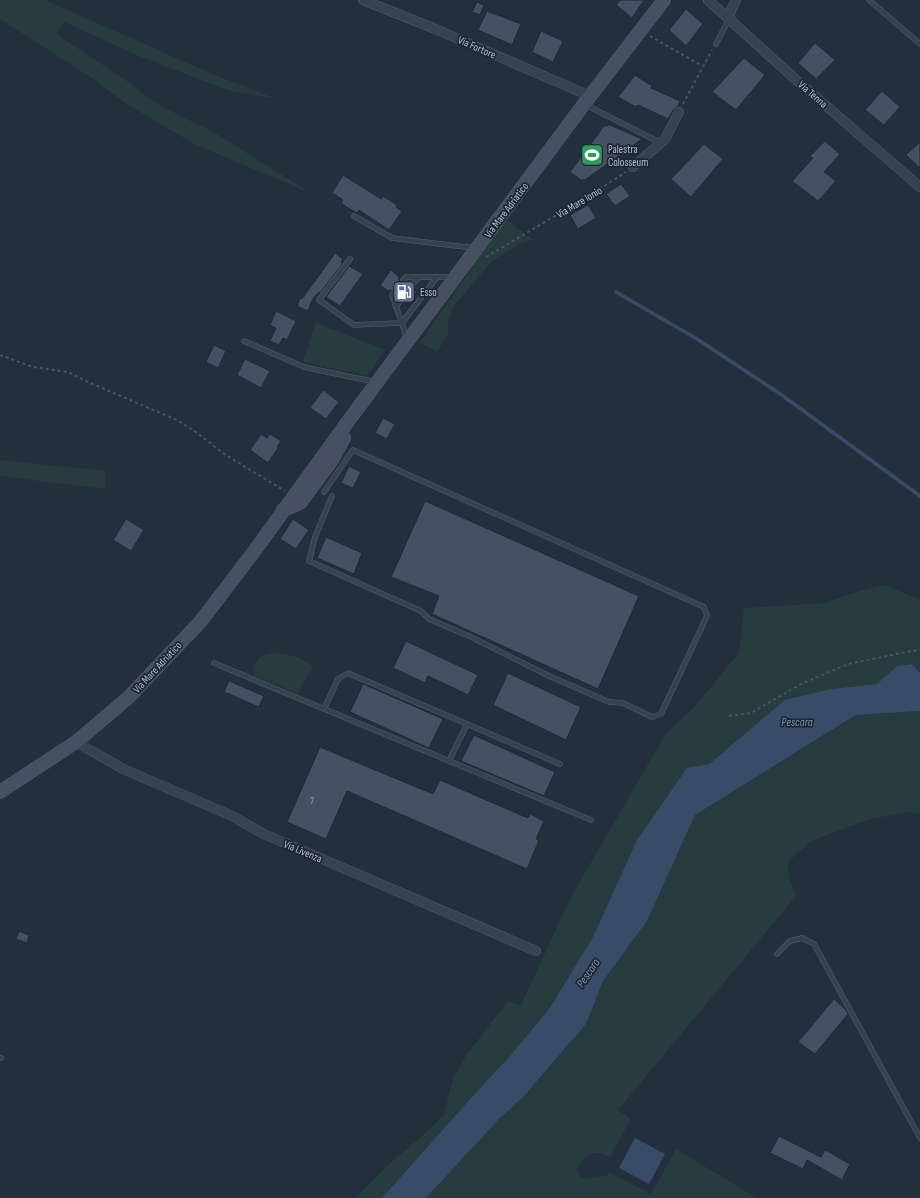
<svg xmlns="http://www.w3.org/2000/svg" width="920" height="1198" viewBox="0 0 920 1198" font-family="'Sofia Sans Condensed',sans-serif">
  <style>
    .green { fill: #263c3f }
    .water { fill: #394c67 }
    .lines { fill: none; stroke-linecap: round; stroke-linejoin: round }
    .stream { stroke: #394c67; stroke-width: 3.5 }
    .building { fill: #455162; stroke: #1f2835 }
    .service-casing { stroke: #565f6c; stroke-width: 5.5 }
    .minor-casing { stroke: #565f6c; stroke-width: 10 }
    .secondary-casing { stroke: #565f6c; stroke-width: 14 }
    .path { stroke: #44595c; stroke-width: 2; stroke-dasharray: 3 3; stroke-linecap: butt }
    .service { stroke: #38414e; stroke-width: 4.5 }
    .minor { stroke: #38414e; stroke-width: 9 }
    .secondary { stroke: #465061; stroke-width: 13 }
    .labels { text-anchor: middle; stroke-width: 3.5; stroke-linejoin: round; paint-order: stroke }
    .number-label { font-size: 9px; fill: #98a1af }
    .street-label { font-size: 11px; fill: #b4bcc9; stroke: #1d2633 }
    .poi-label { font-size: 11px; fill: #b4bcc9; stroke: #1d2633; text-anchor: start }
    .water-label { font-size: 12px; font-style: italic; fill: #7c92b1; stroke: #1d2633 }
  </style>
  <rect width="100%" height="100%" fill="#242f3e"/>
  <g class="green">
    <path d="M0,0H45L210,73L276,99L227,90L139,56L64,22L56,34L124,79L156,103L184,118L207,128L309,192L196,145L125,103L92,78L0,19Z"/>
    <path d="M506,219L533,240L521,243L492,261L453,307L448,320V334L437,352L420,342Z"/>
    <path d="M316,323L385,350L367,376L303,362Z"/>
    <path d="M0,460L106,471L105,489L0,476Z"/>
    <path d="M885,585L920,600V673L912,664L897,666L877,684L831,689L726,749L709,764L687,768L593,937L549,1009L510,1056L471,1098L382,1198H355L386,1167L421,1137L444,1115L453,1079L467,1054L508,1001L521,1005L571,897L665,735L694,707L739,653L744,608L825,603L862,590Z"/>
    <path d="M274,653C288,653 301,658 313,666L298,693L255,676L252,669C258,656 261,655 274,653Z"/>
    <path d="M920,711V814L910,812L870,819L811,841L788,862L789,877L796,896L618,1110L631,1119L610,1157C595,1149 584,1153 577,1169L581,1179L605,1176L610,1173L651,1194L676,1149L757,1198H426L499,1119L524,1096L586,1024L603,981L647,921L695,815L857,715Z"/>
  </g>
  <g class="water">
    <path d="M912,664L920,673V711L856,715L695,815L647,921L603,981L586,1024L524,1096L499,1119L426,1198H382L471,1098L510,1056L549,1009L593,937L637,840L687,768L709,764L785,700L831,689L877,684L897,666Z"/>
    <path d="M635,1138L665,1154L649,1184L619,1168Z"/>
  </g>
  <g class="lines">
    <path class="stream" d="M616,292L697,339L779,393L920,496"/>
  </g>
  <g class="building">
    <path d="M620,0H644L632,18L616,5Z"/>
    <path d="M477,2L484,5L480,15L472,12Z"/>
    <path d="M686,9L703,24L686,46L669,30Z"/>
    <path d="M487,11L521,24L512,45L478,30Z"/>
    <path d="M541,31L563,41L553,62L532,52Z"/>
    <path d="M815,43L835,60L816,79L798,63Z"/>
    <path d="M744,58L765,75L736,110L712,92Z"/>
    <path d="M635,75L652,86L651,88L680,101L678,106L674,109L668,119L638,105L636,107L618,97Z"/>
    <path d="M882,91L900,107L884,125L865,110Z"/>
    <path d="M610,125L642,139L585,180H581L570,172L604,126Z"/>
    <path d="M825,141L840,154L824,172L836,181L818,201L792,181L813,158L810,156Z"/>
    <path d="M920,142V168L906,155Z"/>
    <path d="M704,144L723,159L691,197L671,179Z"/>
    <path d="M343,175L381,199L383,196L397,205L396,207L402,211L389,230L359,210L357,213L348,208L341,203L343,200L332,193Z"/>
    <path d="M621,184L630,196L615,206L606,194Z"/>
    <path d="M588,205L596,218L578,229L570,215Z"/>
    <path d="M335,253L343,259L341,262L343,263L320,293L319,292L312,300L308,311L297,306L300,298L302,299Z"/>
    <path d="M349,266L363,274L340,306L326,297Z"/>
    <path d="M391,270L399,277L398,278L401,283H405L408,285L409,289H413L417,292L409,304L405,301L403,297H399L396,295L397,292L395,290L388,291L380,285Z"/>
    <path d="M276,311L296,321L287,340L283,338L279,345L270,341L276,328L270,325Z"/>
    <path d="M214,345L226,351L218,368L206,362Z"/>
    <path d="M245,359L270,371L261,388L237,375Z"/>
    <path d="M323,390L339,402L326,419L310,408Z"/>
    <path d="M383,418L395,424L387,439L375,433Z"/>
    <path d="M261,434L267,438L270,434L281,441L277,447L278,448L268,463L250,450Z"/>
    <path d="M349,466L361,472L353,488L341,483Z"/>
    <path d="M425,501L639,596L598,689L432,614L439,596L391,577Z"/>
    <path d="M126,519L144,530L131,551L113,540Z"/>
    <path d="M293,519L309,530L296,549L280,539Z"/>
    <path d="M326,537L362,553L354,574L317,558Z"/>
    <path d="M406,641L478,675L468,695L428,676L425,683L393,668Z"/>
    <path d="M508,673L581,707L566,740L493,705Z"/>
    <path d="M229,681L264,696L259,707L224,692Z"/>
    <path d="M363,684L443,719L429,748L350,712Z"/>
    <path d="M474,735L555,772L544,796L461,761Z"/>
    <path d="M320,747L433,794L440,780L528,818L530,814L544,821L536,839L539,840L527,869L347,791L326,839L287,822Z"/>
    <path d="M19,931L29,935L27,943L16,939Z"/>
    <path d="M834,999L845,1009L848,1014L815,1054L798,1042Z"/>
    <path d="M779,1136L821,1157L825,1150L850,1164L842,1180L807,1160L803,1169L770,1153Z"/>
  </g>
  <g class="lines">
    <g class="service-casing">
      <g id="service">
        <path d="M869,0L920,44"/>
        <path d="M716,44L729,19"/>
        <path d="M586,105L661,143"/>
        <path d="M354,216L392,238L474,248"/>
        <path d="M350,259L319,300L354,325L402,323L437,277"/>
        <path d="M403,280L406,277H452"/>
        <path d="M411,286L419,277"/>
        <path d="M393,293L392,295L407,338"/>
        <path d="M396,307L401,300"/>
        <path d="M244,341L304,367L375,382"/>
        <path d="M324,492L353,450L704,607L707,616L661,714L652,717L623,703L609,702L549,676L471,637L429,619L421,611L309,561L315,537L332,496"/>
        <path d="M214,663L591,820"/>
        <path d="M324,709L338,679L348,673L560,764"/>
        <path d="M449,761L467,724"/>
        <path d="M777,954L790,941L802,938L814,944L920,1138"/>
        <path d="M0,1058H1"/>
      </g>
    </g>
    <g class="minor-casing">
      <g id="minor">
        <path d="M363,0L433,28L590,96"/>
        <path d="M708,0L794,78L920,187"/>
        <path d="M729,19L731,10L736,0"/>
        <path d="M633,167L665,139L679,112"/>
        <path d="M76,742L123,769L230,815L264,834L536,951"/>
      </g>
    </g>
    <g class="secondary-casing">
      <g id="secondary">
        <path d="M283,510L300,503L332,460L344,438"/>
        <path d="M0,792L76,742L129,697L201,621L253,553L349,420L584,104L664,0"/>
      </g>
    </g>
    <g class="path">
      <path d="M650,36L702,66"/>
      <path d="M683,104L712,50"/>
      <path d="M486,257L582,200L626,172"/>
      <path d="M0,355L33,367L68,372L88,382L177,420L196,432L224,454L285,491"/>
      <path d="M729,716L751,713L801,684L848,664L906,652L920,650"/>
    </g>
    <use href="#service" class="service"/>
    <use href="#minor" class="minor"/>
    <use href="#secondary" class="secondary"/>
  </g>
  <defs>
    <g id="stadium-square" transform="scale(1.15)"><rect x="-9" y="-9" width="18" height="18" rx="4" fill="#2e9e5b" stroke="#1d2633"/><path d="M0-5a6.5 5 0 1 0 0 10a6.5 5 0 1 0 0-10ZM-3.5-1.8h7v3.6h-7Z" fill="#fff"/></g>
    <g id="fuel-square" transform="scale(1.15)"><rect x="-9" y="-9" width="18" height="18" rx="4" fill="#5c6f8a" stroke="#1d2633"/><path d="M-5.5-6h7V0h2V4h1.3V-2.5L3-4.5l.8-.8L6-3V5H2.5V1h-1V6h-7ZM-4.2-4.7v3.2H.2V-4.7Z" fill="#fff"/></g>
  </defs>
  <g fill-rule="evenodd">
    <use href="#stadium-square" x="592" y="155"/>
    <use href="#fuel-square" x="404" y="292"/>
  </g>
  <g class="labels">
    <g class="number-label">
      <text x="312" y="804">7</text>
    </g>
    <g class="street-label">
      <text transform="translate(477 47) rotate(24)" y="4">Via Fortore</text>
      <text transform="translate(813 94) rotate(41)" y="4">Via Tenna</text>
      <text transform="translate(579 202) rotate(-31)" y="4">Via Mare Ionio</text>
      <text transform="translate(506 210) rotate(-53)" y="4">Via Mare Adriatico</text>
      <text transform="translate(157 667) rotate(-47)" y="4">Via Mare Adriatico</text>
      <text transform="translate(303 851) rotate(23)" y="4">Via Livenza</text>
    </g>
    <g class="poi-label">
      <text x="608" y="153">Palestra<tspan x="608" dy="13">Colosseum</tspan></text>
      <text x="420" y="296">Esso</text>
    </g>
    <g class="water-label">
      <text x="797" y="726">Pescara</text>
      <text transform="translate(588 973) rotate(-56)" y="4">Pescara</text>
    </g>
  </g>
</svg>
